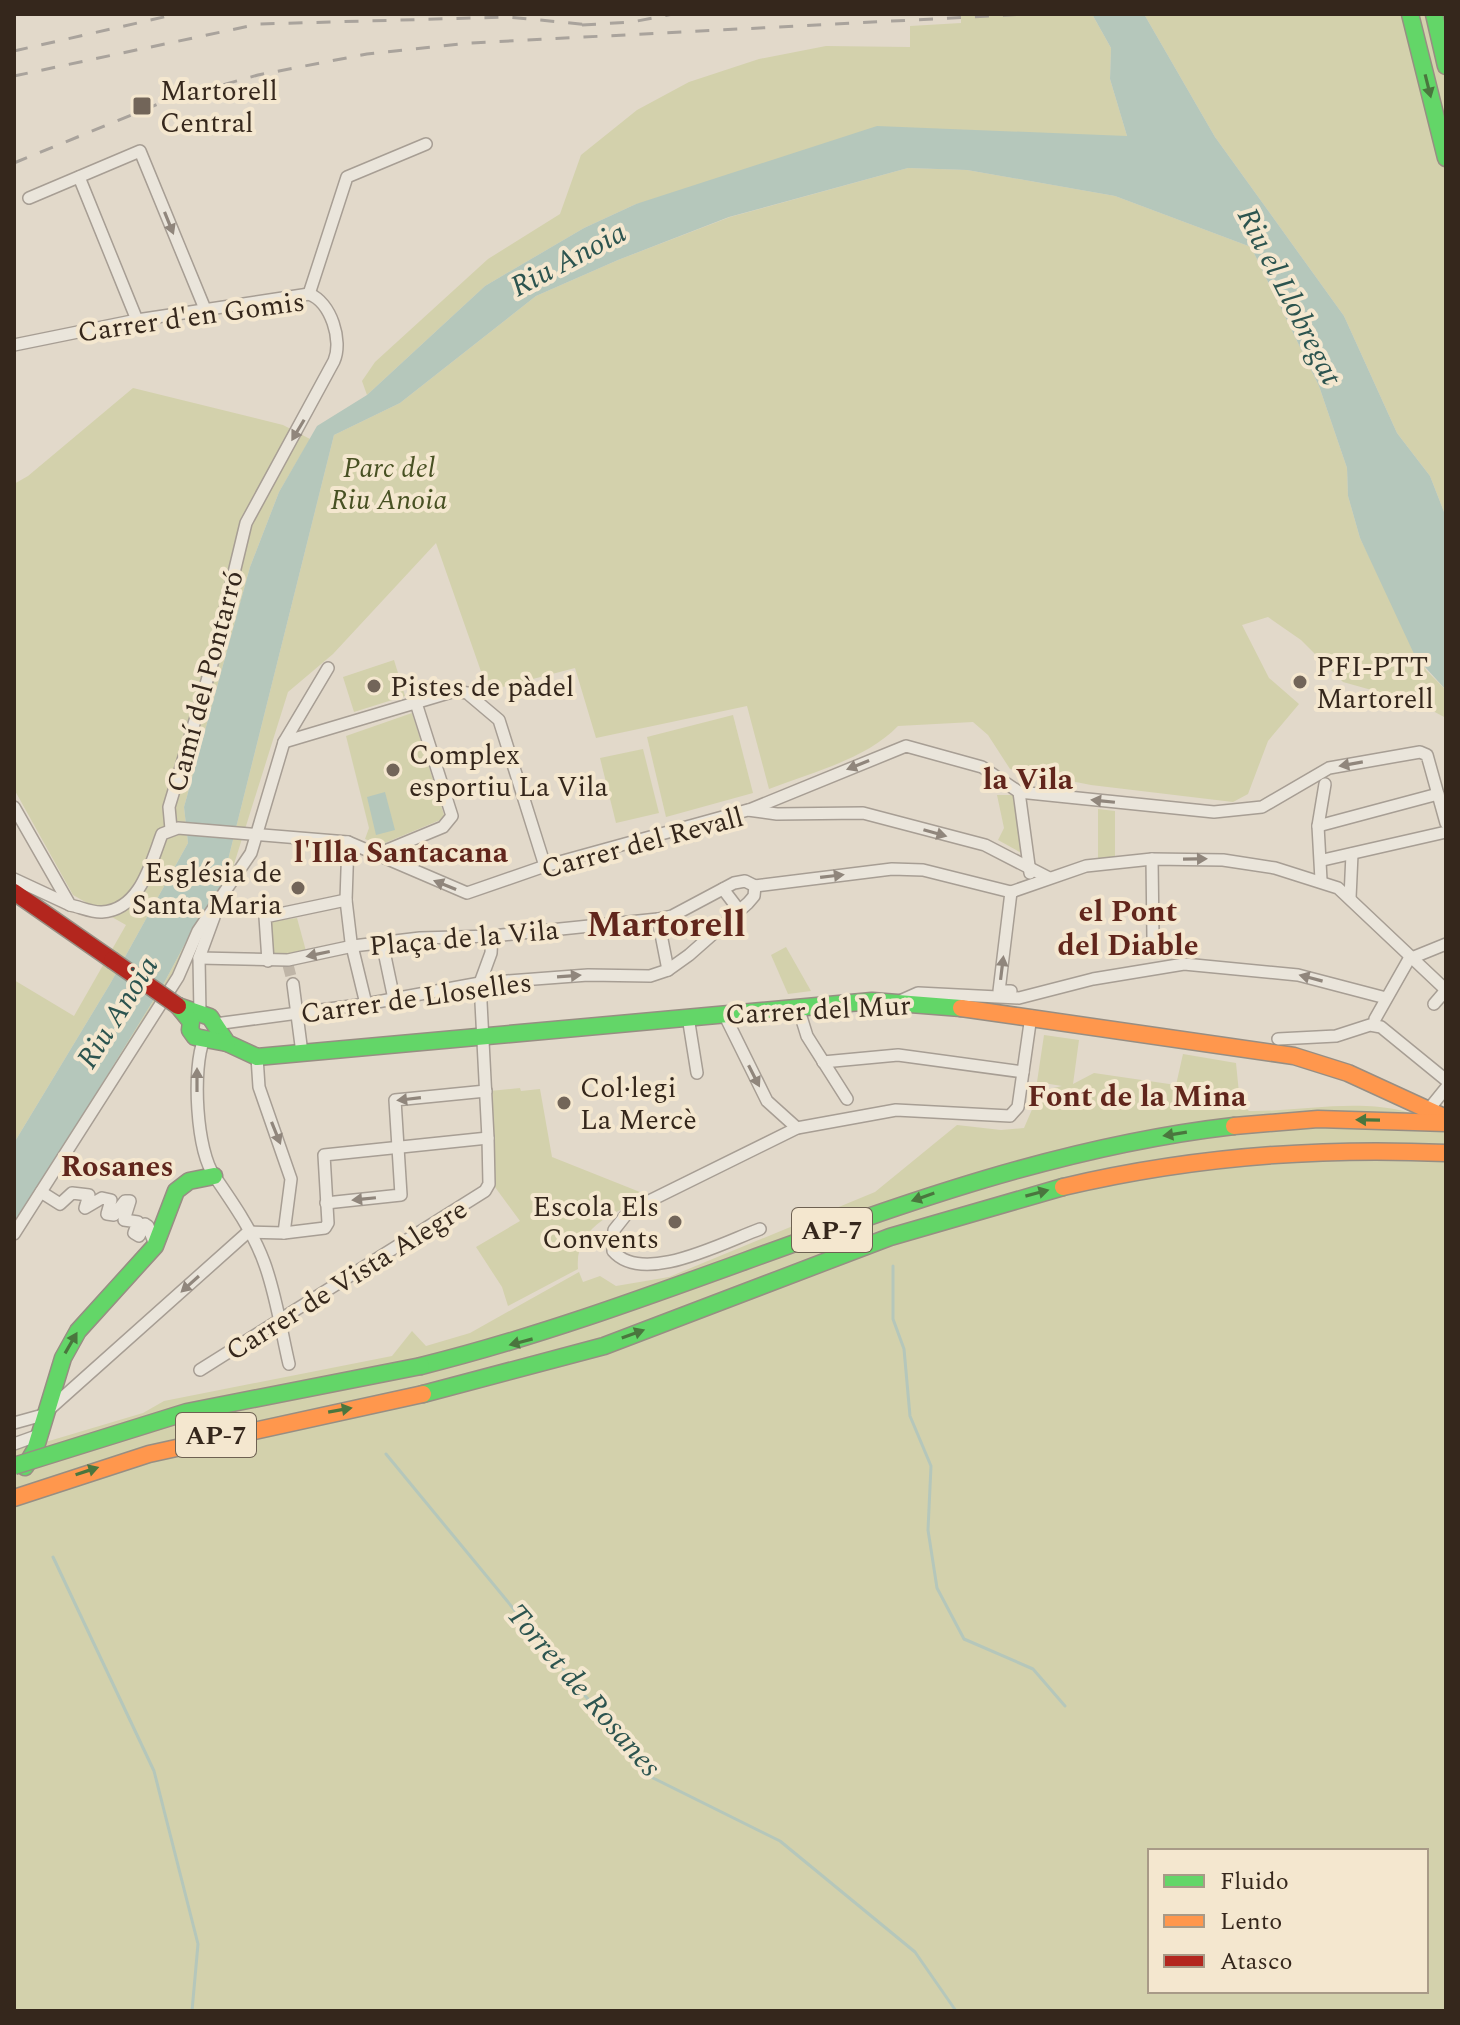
<svg xmlns="http://www.w3.org/2000/svg" width="1460" height="2025" viewBox="0 0 1460 2025" font-family="Spectral,serif">
  <style>
    .green { fill: #d3d1ac; fill-rule: evenodd }
    .water { fill: #b5c7bb }
    .lines { fill: none; stroke-linecap: round; stroke-linejoin: round }
    .stream { stroke: #b5c7bb; stroke-width: 3 }
    .street-tunnel { stroke: #bfb5a7; stroke-width: 11; stroke-dasharray: 11 5.5; stroke-linecap: butt }
    .street-casing { stroke: #a79e94; stroke-width: 14 }
    .fast-casing { stroke: #978e83; stroke-width: 19 }
    .slow-casing { stroke: #978e83; stroke-width: 19 }
    .jam-casing { stroke: #978e83; stroke-width: 19 }
    .street { stroke: #eae5db; stroke-width: 11 }
    .fast { stroke: #63d668; stroke-width: 16 }
    .slow { stroke: #ff974d; stroke-width: 16 }
    .jam { stroke: #b3261e; stroke-width: 16 }
    .rail { stroke: #a9a39c; stroke-width: 3; stroke-dasharray: 14 14; stroke-linecap: butt }
    .fast-bridge-casing { stroke: #978e83; stroke-width: 19; stroke-linecap: butt }
    .jam-bridge-casing { stroke: #978e83; stroke-width: 19; stroke-linecap: butt }
    .fast-bridge { stroke: #63d668; stroke-width: 16 }
    .jam-bridge { stroke: #b3261e; stroke-width: 16 }
    .oneway { fill: #4a763e }
    .oneway2 { fill: #90867c }
    .poi-dot { fill: #726559; stroke: #f4e7cf; stroke-width: 3 }
    .labels { text-anchor: middle; stroke-width: 8; stroke-linejoin: round; paint-order: stroke }
    .shield { fill: #f4e7cf; stroke: #6e6152; stroke-width: 2 }
    .shield-label { font-size: 26px; font-weight: bold; fill: #35271c }
    .poi-label { font-size: 28px; fill: #35271c; stroke: #f4e7cf; text-anchor: start }
    .street-label { font-size: 28px; fill: #35271c; stroke: #f4e7cf }
    .park-label { font-size: 28px; font-style: italic; fill: #485123; stroke: #f4e7cf }
    .water-label { font-size: 30px; font-style: italic; fill: #2c544f; stroke: #f4e7cf }
    .neighbourhood-label { font-size: 30px; font-weight: bold; fill: #61261c; stroke: #f4e7cf }
    .district-label { font-size: 36px; font-weight: bold; fill: #61261c; stroke: #f4e7cf }
  </style>
  <rect width="100%" height="100%" fill="#e2d9ca"/>
  <g class="green">
    <path d="M961,14H1092L1111,48L1110,79L1127,136H1101L636,204L584,228L485,286L367,395L362,381L375,362L488,259L560,214L581,155L637,110L689,82L759,59L826,46L910,47V26L961,23Z"/>
    <path d="M1144,14H1446V517L1430,476L1397,433L1344,316L1215,137Z"/>
    <path d="M908,168L967,170L1115,196L1251,247L1319,386L1347,468L1348,496L1360,538L1426,670L1446,690V718L1418,703L1343,682L1301,640L1268,617L1242,625L1269,678L1299,704L1268,741L1248,794L1233,802L1091,785L1010,769L988,735L973,722L898,726C865,760 812,772 769,789L747,706L596,738L575,668L491,690L484,680L436,543L333,654L288,692L230,877L120,1063L14,1227L164,983L195,925L221,888L334,435L400,403L536,296L618,260L730,217Z"/>
    <path d="M133,388L283,425L310,439L279,492L250,567L184,807L188,843L110,984L14,1143V980L74,1016L126,925L73,895L14,789V484L28,476Z"/>
    <path d="M394,660L405,696L354,712L343,677Z"/>
    <path d="M412,713L445,818L380,845L365,839L369,828L346,736Z"/>
    <path d="M733,715L753,793L666,817L647,737Z"/>
    <path d="M643,749L659,813L616,823L600,758Z"/>
    <path d="M997,795H1014L1025,855L998,840L1004,828Z"/>
    <path d="M1098,809L1115,811V858L1098,861Z"/>
    <path d="M297,918L306,951L270,956L267,922Z"/>
    <path d="M786,947L811,991L788,994L771,955Z"/>
    <path d="M1044,1035L1079,1040L1073,1084L1094,1073L1176,1085L1183,1054L1236,1063L1240,1103L1249,1111C1314,1112 1387,1090 1446,1130V2011H14V1438L34,1444L49,1441L143,1413L164,1401L392,1356L412,1331L426,1346L470,1333L579,1272L583,1282L600,1276L616,1286L669,1277L875,1192L957,1125L1001,1130L1024,1128L1040,1091L1062,1086L1037,1082ZM1150,1851H1426V1991H1150Z"/>
    <path d="M520,1088L521,1091L540,1089L552,1157L650,1196C617,1212 574,1225 578,1269L508,1306L502,1287L476,1247L520,1221L492,1183L490,1091Z"/>
  </g>
  <g class="water">
    <path d="M1092,14H1144L1215,137L1344,316L1397,433L1430,476L1446,517V690L1415,656L1360,538L1348,496L1347,468L1319,386L1251,247L1115,196L967,170L908,168L729,217L618,260L536,296L400,403L334,435L221,888L195,925L164,983L14,1227V1143L110,984L188,843L184,807L250,567L279,492L317,426L367,395L485,286L584,228L636,204L877,126L1127,136L1110,79L1111,48Z"/>
    <path d="M385,792L395,830L376,835L367,797Z"/>
  </g>
  <g class="lines">
    <g class="stream">
      <path d="M893,1266V1319L904,1349L910,1416L931,1466L928,1530L937,1588L964,1639L1033,1669L1065,1706"/>
      <path d="M386,1454L653,1778L780,1841L915,1952L956,2011"/>
      <path d="M53,1557L154,1771L198,1944L192,2011"/>
    </g>
    <path class="street-tunnel" d="M288,965L293,984"/>
    <g class="street-casing">
      <g id="street">
        <path d="M79,177L137,320"/>
        <path d="M29,198L140,151L205,309"/>
        <path d="M309,294L347,177L426,144"/>
        <path d="M14,345L137,320L309,294C331,302 343,341 334,361L246,523L212,664L169,807L171,829"/>
        <path d="M284,742L455,691L467,693L499,720L545,866"/>
        <path d="M1019,792L1030,873"/>
        <path d="M14,807L70,905C80,907 93,913 102,912C140,910 151,863 162,834L178,828L348,842L467,893L545,866L748,810L777,814L863,813L985,845L1049,878"/>
        <path d="M749,810L906,746L982,767L1019,792L1214,812L1262,807L1329,768L1420,752L1427,755L1446,823"/>
        <path d="M1318,826L1438,794"/>
        <path d="M348,842L346,900L351,942L366,1004"/>
        <path d="M380,853L443,827L452,816L416,703"/>
        <path d="M1152,859L1153,937"/>
        <path d="M1323,860L1446,832"/>
        <path d="M14,879L70,905"/>
        <path d="M1321,880L1318,826L1325,784"/>
        <path d="M755,886L892,869L923,870L1011,892L1086,866L1152,859L1223,860L1275,868L1338,888L1446,990"/>
        <path d="M723,889L739,910"/>
        <path d="M1011,892L999,991H1011"/>
        <path d="M1350,898L1352,854"/>
        <path d="M658,919L668,970"/>
        <path d="M382,942L394,999"/>
        <path d="M199,958L288,960L353,946L420,938L492,936L658,919L672,916L734,883L745,881L755,886"/>
        <path d="M268,961L265,917L346,900"/>
        <path d="M293,984L302,1053"/>
        <path d="M900,1001L918,993L1019,998L1093,979L1184,964L1298,975L1386,998"/>
        <path d="M1434,1004L1446,990"/>
        <path d="M798,1007L807,1036L847,1099"/>
        <path d="M200,1014L199,958L214,917"/>
        <path d="M724,1014L767,1101L797,1128"/>
        <path d="M1375,1019L1409,959L1446,944"/>
        <path d="M689,1023L697,1073"/>
        <path d="M215,1024L366,1004L480,983L588,975L650,976L668,970L689,955L748,903L754,896L755,886"/>
        <path d="M204,1039C192,1068 196,1151 215,1177C233,1203 253,1232 264,1262C276,1294 281,1330 289,1364"/>
        <path d="M1278,1039L1336,1036L1370,1025L1381,1027L1446,1080"/>
        <path d="M257,1057L259,1087L291,1179L284,1233"/>
        <path d="M823,1062L898,1055L1023,1072"/>
        <path d="M1429,1109L1446,1088"/>
        <path d="M41,1192L60,1204L72,1193L89,1195L85,1208L102,1198L111,1200L107,1214L114,1215L125,1201H130L124,1220L138,1222L134,1233L139,1236L145,1224L148,1226L155,1245"/>
        <path d="M326,1203L401,1195L395,1100L486,1091"/>
        <path d="M760,1229C724,1242 643,1286 613,1251L614,1230L629,1211L797,1128L896,1110L1010,1116L1018,1107L1031,1016"/>
        <path d="M248,1232L284,1233L325,1228L328,1223L324,1155L488,1138"/>
        <path d="M14,1234L178,977L198,931L251,853L284,742L328,668"/>
        <path d="M200,1370L485,1191L489,1184L488,1138L480,983L491,953L492,936"/>
        <path d="M14,1423L43,1415L248,1232"/>
        <path d="M14,1444L39,1435"/>
      </g>
    </g>
    <g class="fast-casing">
      <g id="fast">
        <path d="M1410,14L1446,158"/>
        <path d="M1434,14L1446,66"/>
        <path d="M178,1006L210,1017L227,1043L257,1057L872,1001L961,1008"/>
        <path d="M178,1006L191,1022L190,1030L195,1037L227,1043"/>
        <path d="M421,1366C699,1297 947,1159 1234,1126"/>
        <path d="M423,1394L604,1346L890,1237L1063,1187"/>
        <path d="M25,1467L35,1450L63,1358L78,1331L155,1246L176,1191L189,1181L214,1176"/>
      </g>
    </g>
    <g class="slow-casing">
      <g id="slow">
        <path d="M961,1008L1294,1056L1348,1073L1446,1118"/>
        <path d="M1234,1126L1318,1119L1446,1123"/>
        <path d="M1063,1187C1190,1157 1316,1147 1446,1153"/>
        <path d="M14,1498L149,1454L423,1394"/>
      </g>
    </g>
    <g class="jam-casing">
      <path id="jam" d="M14,892L112,960"/>
    </g>
    <use href="#street" class="street"/>
    <use href="#fast" class="fast"/>
    <use href="#slow" class="slow"/>
    <use href="#jam" class="jam"/>
    <g class="rail">
      <path d="M582,25L632,22L673,14"/>
      <path d="M14,51L177,14"/>
      <path d="M14,76L259,24L508,17L591,25"/>
      <path d="M14,163L168,100L258,75L367,54L470,43L1028,14"/>
    </g>
    <g class="fast-bridge-casing">
      <path id="fast-bridge" d="M14,1466L187,1412L421,1366"/>
    </g>
    <g class="jam-bridge-casing">
      <path id="jam-bridge" d="M112,960L178,1006"/>
    </g>
    <use href="#fast-bridge" class="fast-bridge"/>
    <use href="#jam-bridge" class="jam-bridge"/>
  </g>
  <defs><path id="oneway-solid" d="M-6-.8H1V-3.2L6.5 0L1 3.2V.8H-6Z" transform="scale(2)"/></defs>
  <g class="oneway">
    <use href="#oneway-solid" transform="translate(1428 86) rotate(76)"/>
    <use href="#oneway-solid" transform="translate(1368 1120) rotate(-179)"/>
    <use href="#oneway-solid" transform="translate(1175 1134) rotate(171)"/>
    <use href="#oneway-solid" transform="translate(1037 1193) rotate(-15)"/>
    <use href="#oneway-solid" transform="translate(923 1197) rotate(161)"/>
    <use href="#oneway-solid" transform="translate(633 1334) rotate(-20)"/>
    <use href="#oneway-solid" transform="translate(521 1342) rotate(165)"/>
    <use href="#oneway-solid" transform="translate(71 1343) rotate(-60)"/>
    <use href="#oneway-solid" transform="translate(340 1410) rotate(-10)"/>
    <use href="#oneway-solid" transform="translate(87 1471) rotate(-18)"/>
  </g>
  <g class="oneway2">
    <use href="#oneway-solid" transform="translate(169 223) rotate(68)"/>
    <use href="#oneway-solid" transform="translate(298 430) rotate(121)"/>
    <use href="#oneway-solid" transform="translate(1351 764) rotate(170)"/>
    <use href="#oneway-solid" transform="translate(858 765) rotate(158)"/>
    <use href="#oneway-solid" transform="translate(1103 801) rotate(-174)"/>
    <use href="#oneway-solid" transform="translate(935 833) rotate(16)"/>
    <use href="#oneway-solid" transform="translate(1195 859) rotate(-1)"/>
    <use href="#oneway-solid" transform="translate(832 876) rotate(-7)"/>
    <use href="#oneway-solid" transform="translate(445 885) rotate(-158)"/>
    <use href="#oneway-solid" transform="translate(318 954) rotate(168)"/>
    <use href="#oneway-solid" transform="translate(1002 968) rotate(-83)"/>
    <use href="#oneway-solid" transform="translate(569 976) rotate(-4)"/>
    <use href="#oneway-solid" transform="translate(1311 978) rotate(-165)"/>
    <use href="#oneway-solid" transform="translate(754 1076) rotate(63)"/>
    <use href="#oneway-solid" transform="translate(197 1080) rotate(-90)"/>
    <use href="#oneway-solid" transform="translate(409 1099) rotate(173)"/>
    <use href="#oneway-solid" transform="translate(276 1133) rotate(68)"/>
    <use href="#oneway-solid" transform="translate(364 1199) rotate(174)"/>
    <use href="#oneway-solid" transform="translate(190 1284) rotate(138)"/>
  </g>
  <g class="poi-dot">
    <rect x="132" y="96" width="20" height="20" rx="4"/>
    <circle cx="1300" cy="682" r="8"/>
    <circle cx="374" cy="686" r="8"/>
    <circle cx="393" cy="770" r="8"/>
    <circle cx="298" cy="888" r="8"/>
    <circle cx="564" cy="1103" r="8"/>
    <circle cx="675" cy="1222" r="8"/>
  </g>
  <g class="labels">
    <g class="shield">
      <rect x="792" y="1208" width="80" height="44" rx="6"/>
      <rect x="176" y="1413" width="80" height="44" rx="6"/>
    </g>
    <g class="shield-label">
      <text x="832" y="1239">AP-7</text>
      <text x="216" y="1444">AP-7</text>
    </g>
    <g class="poi-label">
      <text x="160" y="100">Martorell<tspan x="160" dy="32">Central</tspan></text>
      <text x="1316" y="676">PFI-PTT<tspan x="1316" dy="32">Martorell</tspan></text>
      <text x="390" y="696">Pistes de pàdel</text>
      <text x="409" y="764">Complex<tspan x="409" dy="32">esportiu La Vila</tspan></text>
      <text x="282" y="882" text-anchor="end">Església de<tspan x="282" dy="32">Santa Maria</tspan></text>
      <text x="580" y="1097">Col·legi<tspan x="580" dy="32">La Mercè</tspan></text>
      <text x="659" y="1216" text-anchor="end">Escola Els<tspan x="659" dy="32">Convents</tspan></text>
    </g>
    <g class="street-label">
      <text transform="translate(191 316) rotate(-8)" y="10">Carrer d'en Gomis</text>
      <text transform="translate(204 681) rotate(-75)" y="10">Camí del Pontarró</text>
      <text transform="translate(642 842) rotate(-15)" y="10">Carrer del Revall</text>
      <text transform="translate(464 937) rotate(-5)" y="10">Plaça de la Vila</text>
      <text transform="translate(416 997) rotate(-8)" y="10">Carrer de Lloselles</text>
      <text transform="translate(818 1009) rotate(-3)" y="10">Carrer del Mur</text>
      <text transform="translate(346 1279) rotate(-32)" y="10">Carrer de Vista Alegre</text>
    </g>
    <g class="park-label">
      <text x="389" y="477">Parc del<tspan x="389" dy="32">Riu Anoia</tspan></text>
    </g>
    <g class="water-label">
      <text transform="translate(568 259) rotate(-28)" y="10">Riu Anoia</text>
      <text transform="translate(1290 296) rotate(63)" y="10">Riu el Llobregat</text>
      <text transform="translate(117 1012) rotate(-58)" y="10">Riu Anoia</text>
      <text transform="translate(584 1690) rotate(49)" y="10">Torret de Rosanes</text>
    </g>
    <g class="neighbourhood-label">
      <text x="1028" y="789">la Vila</text>
      <text x="401" y="862">l'Illa Santacana</text>
      <text x="1128" y="921">el Pont<tspan x="1128" dy="34">del Diable</tspan></text>
      <text x="1137" y="1106">Font de la Mina</text>
      <text x="117" y="1176">Rosanes</text>
    </g>
    <g class="district-label">
      <text x="666" y="936">Martorell</text>
    </g>
  </g>
  <rect width="1460" height="2025" fill="none" stroke="#35271c" stroke-width="32"/>
  <rect x="1148" y="1849" width="280" height="144" fill="#f4e7cf" stroke="#a89a87" stroke-width="2"/>
  <rect x="1164" y="1875" width="40" height="12" fill="#63d668" stroke="#a89a87" stroke-width="2"/>
  <text x="1220" y="1889" font-size="24" fill="#35271c">Fluido</text>
  <rect x="1164" y="1915" width="40" height="12" fill="#ff974d" stroke="#a89a87" stroke-width="2"/>
  <text x="1220" y="1929" font-size="24" fill="#35271c">Lento</text>
  <rect x="1164" y="1955" width="40" height="12" fill="#b3261e" stroke="#a89a87" stroke-width="2"/>
  <text x="1220" y="1969" font-size="24" fill="#35271c">Atasco</text>
</svg>
